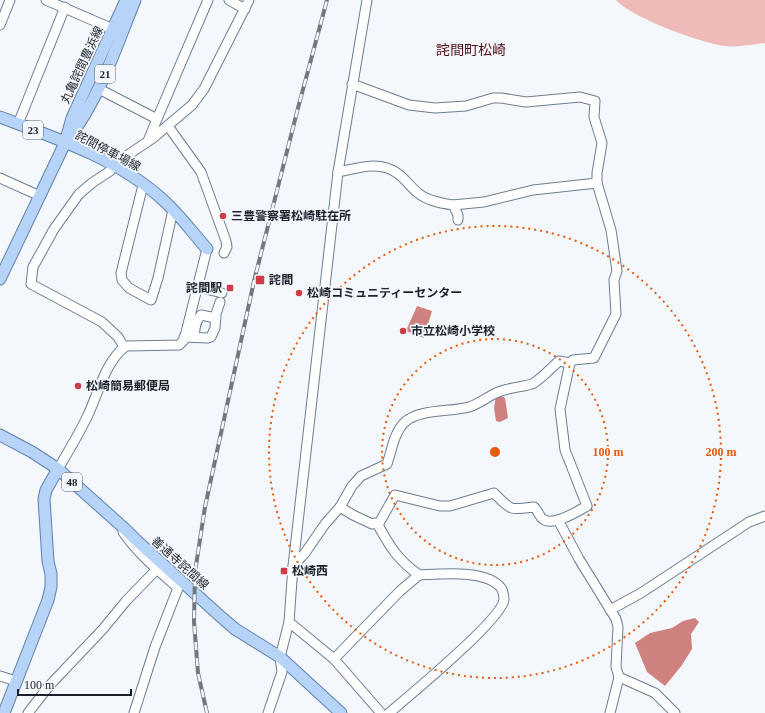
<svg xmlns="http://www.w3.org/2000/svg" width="765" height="713" viewBox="0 0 765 713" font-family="'Times New Roman','Noto Sans JP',serif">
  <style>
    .green { fill: #efbbb8 }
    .water { fill: #cf8180 }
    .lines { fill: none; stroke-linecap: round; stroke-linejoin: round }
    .minor-casing { stroke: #6c7d94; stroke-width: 11 }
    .major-casing { stroke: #6081ad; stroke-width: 13 }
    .minor { stroke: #fff; stroke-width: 9 }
    .major { stroke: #b6d3f8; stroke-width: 11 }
    .rail-casing { stroke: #737880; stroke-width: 4 }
    .rail { stroke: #f4f8fd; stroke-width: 2.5; stroke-dasharray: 8; stroke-linecap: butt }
    .ring { fill: none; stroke: #e8590c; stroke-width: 2; stroke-dasharray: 2 4 }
    .poi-dot { fill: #cc3c46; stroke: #f4f8fd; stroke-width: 1.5 }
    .labels { text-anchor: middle; stroke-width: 3.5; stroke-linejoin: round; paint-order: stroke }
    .shield { fill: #f4f8fd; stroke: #5b6269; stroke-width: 1 }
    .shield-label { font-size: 11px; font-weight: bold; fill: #1a212a }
    .street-label { font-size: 12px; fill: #1a212a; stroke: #f4f8fd }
    .poi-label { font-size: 12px; font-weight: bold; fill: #1a212a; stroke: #f4f8fd; text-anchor: start }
    .quarter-label { font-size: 14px; fill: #520c13; stroke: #f4f8fd }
    .centre { fill: #e8590c; stroke: #f4f8fd; stroke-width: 2 }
    .ring-label { font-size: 12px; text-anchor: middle; font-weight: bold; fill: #e8590c; stroke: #f4f8fd; stroke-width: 3.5; stroke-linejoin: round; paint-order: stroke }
  </style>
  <rect width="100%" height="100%" fill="#f4f8fd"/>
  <path class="green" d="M616,0H765V43C753,44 738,48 725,46C701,43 632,18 616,0Z"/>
  <g class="water">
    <path d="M417,306L432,311L424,338L406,331Z"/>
    <path d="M499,395L505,398L508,418L500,422L496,421L494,408L496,396Z"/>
    <path d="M695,618L699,622L691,634L692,649L682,665L665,686L647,672L635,643L650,633L672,628L683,621Z"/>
  </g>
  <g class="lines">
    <g class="minor-casing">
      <g id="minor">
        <path d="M46,0L113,29"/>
        <path d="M229,0L245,9"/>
        <path d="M0,25L10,0"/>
        <path d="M99,89L157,119"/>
        <path d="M18,124L65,7"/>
        <path d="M168,126L201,172L226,241L227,247L224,253"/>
        <path d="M148,141L157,119L208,0"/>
        <path d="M338,172C354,169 371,163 387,168C401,172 408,185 418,193C428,201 441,203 453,205L458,215V220"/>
        <path d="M0,178L40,196"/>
        <path d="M143,185L121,273L122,280L129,288L151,300L158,278L173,210"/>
        <path d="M453,205L484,202L533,190L597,183"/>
        <path d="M198,287L222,293"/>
        <path d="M184,337L208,338L211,337L215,328L216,314L220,302"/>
        <path d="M194,337C195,329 195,321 201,315L216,318"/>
        <path d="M124,347L118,337L102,322L31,284L33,267L54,229L79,194L92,183L110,171L113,165L153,138L192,105L204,89L249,0"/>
        <path d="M58,469C68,452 79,434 88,415C98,394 106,360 126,346L179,345L184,340L207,249"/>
        <path d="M340,507L353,515L372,524L375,523L378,525"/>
        <path d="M558,520L579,559L616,619L618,627L616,667L619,677L610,713"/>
        <path d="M378,525L395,495L440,506H450L494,493C512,511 509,510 534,507C538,510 539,517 543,519C553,527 578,511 587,506L565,450L560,409L570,363"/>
        <path d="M378,525C390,547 398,560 419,575C441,574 487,569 501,588C503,590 504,597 504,600C501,620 409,696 389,713"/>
        <path d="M123,532C138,554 158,570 178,588L155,647L134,713"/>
        <path d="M293,566L305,553L325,524L340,507L352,486L361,476L387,464C392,450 394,432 405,422C418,409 451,412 469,407C479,404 487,397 496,393C507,387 527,387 534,383C543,377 551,368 559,361L570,363L573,360L594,358L616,314L614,280L617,271L611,230L597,183V173L602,143L594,117L595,101L580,97L526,102L501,98H493L466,106L435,108L409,105L352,84"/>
        <path d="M610,610L641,593L749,522L765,516"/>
        <path d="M289,622L334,659L381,713"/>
        <path d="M334,659L400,591L419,575"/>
        <path d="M0,676L16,681"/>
        <path d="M619,677L655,693L675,713"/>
        <path d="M28,713L49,686L103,629L126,601L157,569"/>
        <path d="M268,713L282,672L280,657L289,622L293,566L338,172L367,0"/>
      </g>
    </g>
    <g class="major-casing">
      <g id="major">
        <path d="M0,117C56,138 118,159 162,199C179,214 193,233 207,249"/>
        <path d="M69,138C100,97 116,47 135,0"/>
        <path d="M0,279L65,143L72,118L126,0"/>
        <path d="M0,435L32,452L58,469L125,529L136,540L220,616L235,629L280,657L341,713"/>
        <path d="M4,713L48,600L51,587V574L48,561L44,499L46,490L58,469"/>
      </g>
    </g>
    <use href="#minor" class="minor"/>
    <use href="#major" class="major"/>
    <g class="rail-casing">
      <path id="rail" d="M207,713L198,673L194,622L195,572L205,507L254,281L298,108L327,0"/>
    </g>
    <use href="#rail" class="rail"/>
  </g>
  <g class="ring">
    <circle cx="495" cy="452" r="113"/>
    <circle cx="495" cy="452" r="226"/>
  </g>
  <g class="poi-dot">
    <circle cx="223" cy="216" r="4"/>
    <rect x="255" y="275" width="10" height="10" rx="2"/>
    <rect x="226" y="284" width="8" height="8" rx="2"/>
    <circle cx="299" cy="293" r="4"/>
    <circle cx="403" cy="331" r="4"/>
    <circle cx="78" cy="386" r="4"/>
    <rect x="280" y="567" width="8" height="8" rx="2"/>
  </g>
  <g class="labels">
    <g class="shield">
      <rect x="95" y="65" width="20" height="18" rx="3"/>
      <rect x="23" y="121" width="20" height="18" rx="3"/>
      <rect x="62" y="473" width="20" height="18" rx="3"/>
    </g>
    <g class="shield-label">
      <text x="105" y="78">21</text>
      <text x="33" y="134">23</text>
      <text x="72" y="486">48</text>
    </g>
    <g class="street-label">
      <text transform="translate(82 65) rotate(-65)" y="4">丸亀詫間豊浜線</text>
      <text transform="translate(108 151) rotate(28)" y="4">詫間停車場線</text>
      <text transform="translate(180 563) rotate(42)" y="4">善通寺詫間線</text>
    </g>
    <g class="poi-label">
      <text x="231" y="220">三豊警察署松崎駐在所</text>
      <text x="269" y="284">詫間</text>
      <text x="222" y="292" text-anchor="end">詫間駅</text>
      <text x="307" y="297">松崎コミュニティーセンター</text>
      <text x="411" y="335">市立松崎小学校</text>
      <text x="86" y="390">松崎簡易郵便局</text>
      <text x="292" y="575">松崎西</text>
    </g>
    <g class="quarter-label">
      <text x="471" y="55">詫間町松崎</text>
    </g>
  </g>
  <circle cx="495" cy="452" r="6" class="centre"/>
  <g class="ring-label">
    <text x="608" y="456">100 m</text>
    <text x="721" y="456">200 m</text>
  </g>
  <path d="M18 689v6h113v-6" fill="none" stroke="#1a212a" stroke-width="2"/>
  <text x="24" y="689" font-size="12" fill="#1a212a" stroke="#f4f8fd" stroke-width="3" paint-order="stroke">100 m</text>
</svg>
